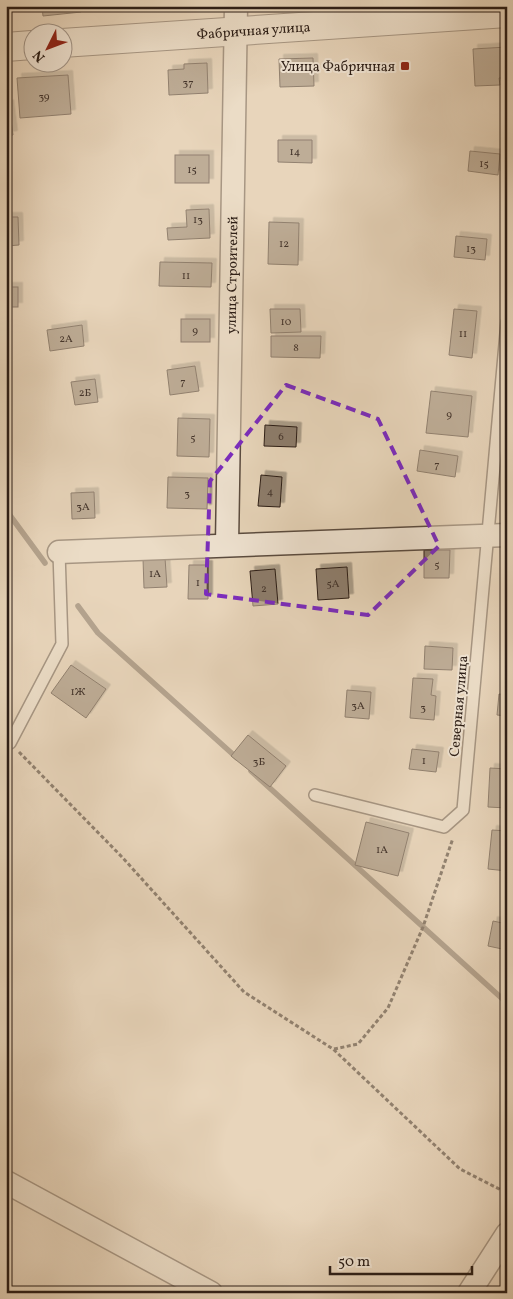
<svg xmlns="http://www.w3.org/2000/svg" width="513" height="1299" viewBox="0 0 513 1299" font-family="Vollkorn,serif">
  <style>
    .lines { fill: none; stroke-linecap: round; stroke-linejoin: round }
    .stream { stroke: #766657; stroke-width: 5.5 }
    .building { fill: #8d7d6c; stroke: #2b1d16; filter: url(#shadow) }
    .service-casing { stroke: #5a4b3f; stroke-width: 14 }
    .minor-casing { stroke: #5a4b3f; stroke-width: 25 }
    .tertiary-casing { stroke: #5a4b3f; stroke-width: 30 }
    .path { stroke: #2b1d16; stroke-width: 3; stroke-dasharray: 4 2.5; stroke-linecap: butt }
    .service { stroke: #f0e4d3; stroke-width: 11 }
    .minor { stroke: #f0e4d3; stroke-width: 22 }
    .tertiary { stroke: #f0e4d3; stroke-width: 28 }
    .marked { fill: none; stroke: #7b2cbf; stroke-width: 4; stroke-dasharray: 10 6; stroke-linejoin: round }
    .poi-dot { fill: #8f2418; stroke: #f0e4d3; stroke-width: 2 }
    .labels { text-anchor: middle; stroke-width: 4; stroke-linejoin: round; paint-order: stroke }
    .number-label { font-size: 11px; fill: #44352c }
    .street-label { font-size: 14px; fill: #2b1d16; stroke: #f0e4d3 }
    .poi-label { font-size: 14px; fill: #2b1d16; stroke: #f0e4d3; text-anchor: end }
  </style>
  <defs>
    <filter id="shadow"><feDropShadow dx="4.5" dy="-4.5" stdDeviation="0" flood-color="#0004"/></filter>
  </defs>
  <rect width="100%" height="100%" fill="#e8d6bb"/>
  <filter id="stains"><feTurbulence type="fractalNoise" baseFrequency=".004" numOctaves="4"/><feColorMatrix values="0 0 0 0 .2 0 0 0 0 .09 0 0 0 0 .02 0 0 0 .5 -.17"/></filter>
  <radialGradient id="worn" r=".72"><stop offset=".6" stop-color="#630" stop-opacity="0"/><stop offset="1" stop-color="#630" stop-opacity=".3"/></radialGradient>
  <g class="lines">
    <g class="stream">
      <path d="M6,510L45,563"/>
      <path d="M78,606L98,633L237,758"/>
      <path d="M251,771L507,1003"/>
    </g>
  </g>
  <g class="building">
    <path d="M42,6H81V12L43,16Z"/>
    <path d="M507,47V78H499L500,85L475,86L473,49Z"/>
    <path d="M313,58L314,86L280,87L279,59Z"/>
    <path d="M207,63L208,93L169,95L168,70L184,69V64Z"/>
    <path d="M68,75L71,114L20,118L17,78Z"/>
    <path d="M9,104L13,135L6,136V105Z"/>
    <path d="M278,140H312V163L278,162Z"/>
    <path d="M470,151L500,154L498,175L468,171Z"/>
    <rect x="175" y="155" width="34" height="28"/>
    <path d="M209,209L210,238L168,240L167,228L187,227L186,210Z"/>
    <path d="M6,217H18L19,245L6,246Z"/>
    <path d="M269,222L299,223L298,265L268,264Z"/>
    <path d="M456,236L487,239L485,260L454,257Z"/>
    <path d="M160,262L212,263L211,287L159,286Z"/>
    <rect x="6" y="287" width="12" height="20"/>
    <path d="M270,309H300L301,332L271,333Z"/>
    <path d="M454,309L477,311L472,358L449,355Z"/>
    <rect x="181" y="319" width="29" height="23"/>
    <path d="M82,325L84,346L50,351L47,330Z"/>
    <path d="M271,336H321L320,358L271,357Z"/>
    <path d="M195,366L199,391L170,395L167,370Z"/>
    <path d="M95,379L98,402L75,405L71,382Z"/>
    <path d="M431,391L472,396L468,437L426,433Z"/>
    <path d="M178,418L210,419L209,457L177,456Z"/>
    <path d="M265,425L297,427L296,447L264,446Z"/>
    <path d="M420,450L458,456L455,477L417,471Z"/>
    <path d="M261,475L282,477L280,507L258,506Z"/>
    <path d="M168,477L208,478L207,509L167,508Z"/>
    <path d="M94,492L95,518L72,519L71,493Z"/>
    <path d="M424,550H450L449,578H424Z"/>
    <path d="M165,558L167,587L144,588L143,559Z"/>
    <path d="M189,565H208V599H188Z"/>
    <path d="M347,567L349,598L318,600L316,569Z"/>
    <path d="M275,569L278,604L253,606L250,571Z"/>
    <path d="M425,646L453,648L452,670L424,669Z"/>
    <path d="M71,665L106,689L86,718L51,693Z"/>
    <path d="M413,678L433,679L431,695L436,696L434,720L410,718Z"/>
    <path d="M347,690L371,692L369,719L345,717Z"/>
    <path d="M499,694L507,695V716L497,715Z"/>
    <path d="M248,735L286,766L270,787L231,756Z"/>
    <path d="M412,749L439,752L436,772L409,769Z"/>
    <path d="M490,768L507,769V808L488,807Z"/>
    <path d="M366,822L409,833L398,876L355,865Z"/>
    <path d="M492,830L507,831V871L488,869Z"/>
    <path d="M493,921L507,924V950L488,946Z"/>
  </g>
  <g class="lines">
    <g class="service-casing">
      <g id="service">
        <path d="M10,743L62,644L59,552"/>
        <path d="M315,795L444,827L463,810L507,322"/>
      </g>
    </g>
    <g class="minor-casing">
      <g id="minor">
        <path id="s1" d="M227,545L236,6"/>
        <path d="M59,552L507,535"/>
        <path d="M6,1182L211,1293"/>
        <path d="M469,1293L507,1234"/>
      </g>
    </g>
    <g class="tertiary-casing">
      <g id="tertiary">
        <path id="s2" d="M62,43L507,13"/>
        <path d="M6,47L32,45"/>
      </g>
    </g>
    <g class="path">
      <path d="M19,752L122,857L244,992L333,1049L460,1169L507,1193"/>
      <path d="M334,1049L358,1044L388,1008L423,927L453,838"/>
    </g>
    <use href="#service" class="service"/>
    <use href="#minor" class="minor"/>
    <use href="#tertiary" class="tertiary"/>
  </g>
  <path d="M0 0H513V1299H0ZM286,385L378,419L439,546L368,615L206,594L210,481Z" fill="#e8d6bb" fill-opacity=".55" fill-rule="evenodd"/>
  <path class="marked" d="M286,385L378,419L439,546L368,615L206,594L210,481Z"/>
  <rect class="poi-dot" x="400" y="61" width="10" height="10" rx="2.5"/>
  <g class="labels">
    <g class="number-label">
      <text x="188" y="86">37</text>
      <text x="44" y="100">39</text>
      <text x="295" y="155">14</text>
      <text x="484" y="167">15</text>
      <text x="192" y="173">15</text>
      <text x="198" y="223">13</text>
      <text x="284" y="247">12</text>
      <text x="471" y="252">13</text>
      <text x="186" y="279">11</text>
      <text x="286" y="325">10</text>
      <text x="195" y="334">9</text>
      <text x="463" y="337">11</text>
      <text x="66" y="342">2А</text>
      <text x="296" y="351">8</text>
      <text x="183" y="385">7</text>
      <text x="85" y="396">2Б</text>
      <text x="449" y="418">9</text>
      <text x="281" y="440">6</text>
      <text x="193" y="441">5</text>
      <text x="437" y="468">7</text>
      <text x="270" y="495">4</text>
      <text x="187" y="497">3</text>
      <text x="83" y="510">3А</text>
      <text x="437" y="568">5</text>
      <text x="155" y="577">1А</text>
      <text x="198" y="586">1</text>
      <text x="333" y="587">5А</text>
      <text x="264" y="592">2</text>
      <text x="78" y="695">1Ж</text>
      <text x="358" y="709">3А</text>
      <text x="423" y="711">3</text>
      <text x="424" y="764">1</text>
      <text x="259" y="765">3Б</text>
      <text x="382" y="853">1А</text>
    </g>
    <g class="street-label">
      <text dy="5" stroke="none"><textPath href="#s2" startOffset="192">Фабричная улица</textPath></text>
      <text dy="5" stroke="none"><textPath href="#s1" startOffset="270">улица Строителей</textPath></text>
      <text transform="translate(458 706) rotate(-85)" y="5">Северная улица</text>
    </g>
    <g class="poi-label">
      <text x="395" y="71">Улица Фабричная</text>
    </g>
  </g>
  <rect width="513" height="1299" fill="none" stroke="#e8d6bb" stroke-width="25"/>
  <rect x="8" y="8" width="498" height="1284" fill="none" stroke="#2b1d16" stroke-width="2.5"/>
  <rect x="12" y="12" width="488" height="1274" fill="none" stroke="#2b1d16"/>
  <g transform="translate(48 48) rotate(228)"><circle r="24" fill="#f0e4d3" stroke="#a19487"/>
  <path d="M0-4L9 19L0 12L-9 19Z" fill="#8f2418"/>
  <text y="-8" font-size="14" font-weight="bold" text-anchor="middle" fill="#2b1d16">N</text>
  </g>
  <path d="M330 1266v8h142v-8" fill="none" stroke="#2b1d16" stroke-width="2.5"/>
  <text x="338" y="1266" font-size="15" fill="#2b1d16" stroke="#f0e4d3" stroke-width="4" paint-order="stroke">50 m</text>
  <rect width="100%" height="100%" filter="url(#stains)"/>
  <rect width="100%" height="100%" fill="url(#worn)"/>
</svg>
